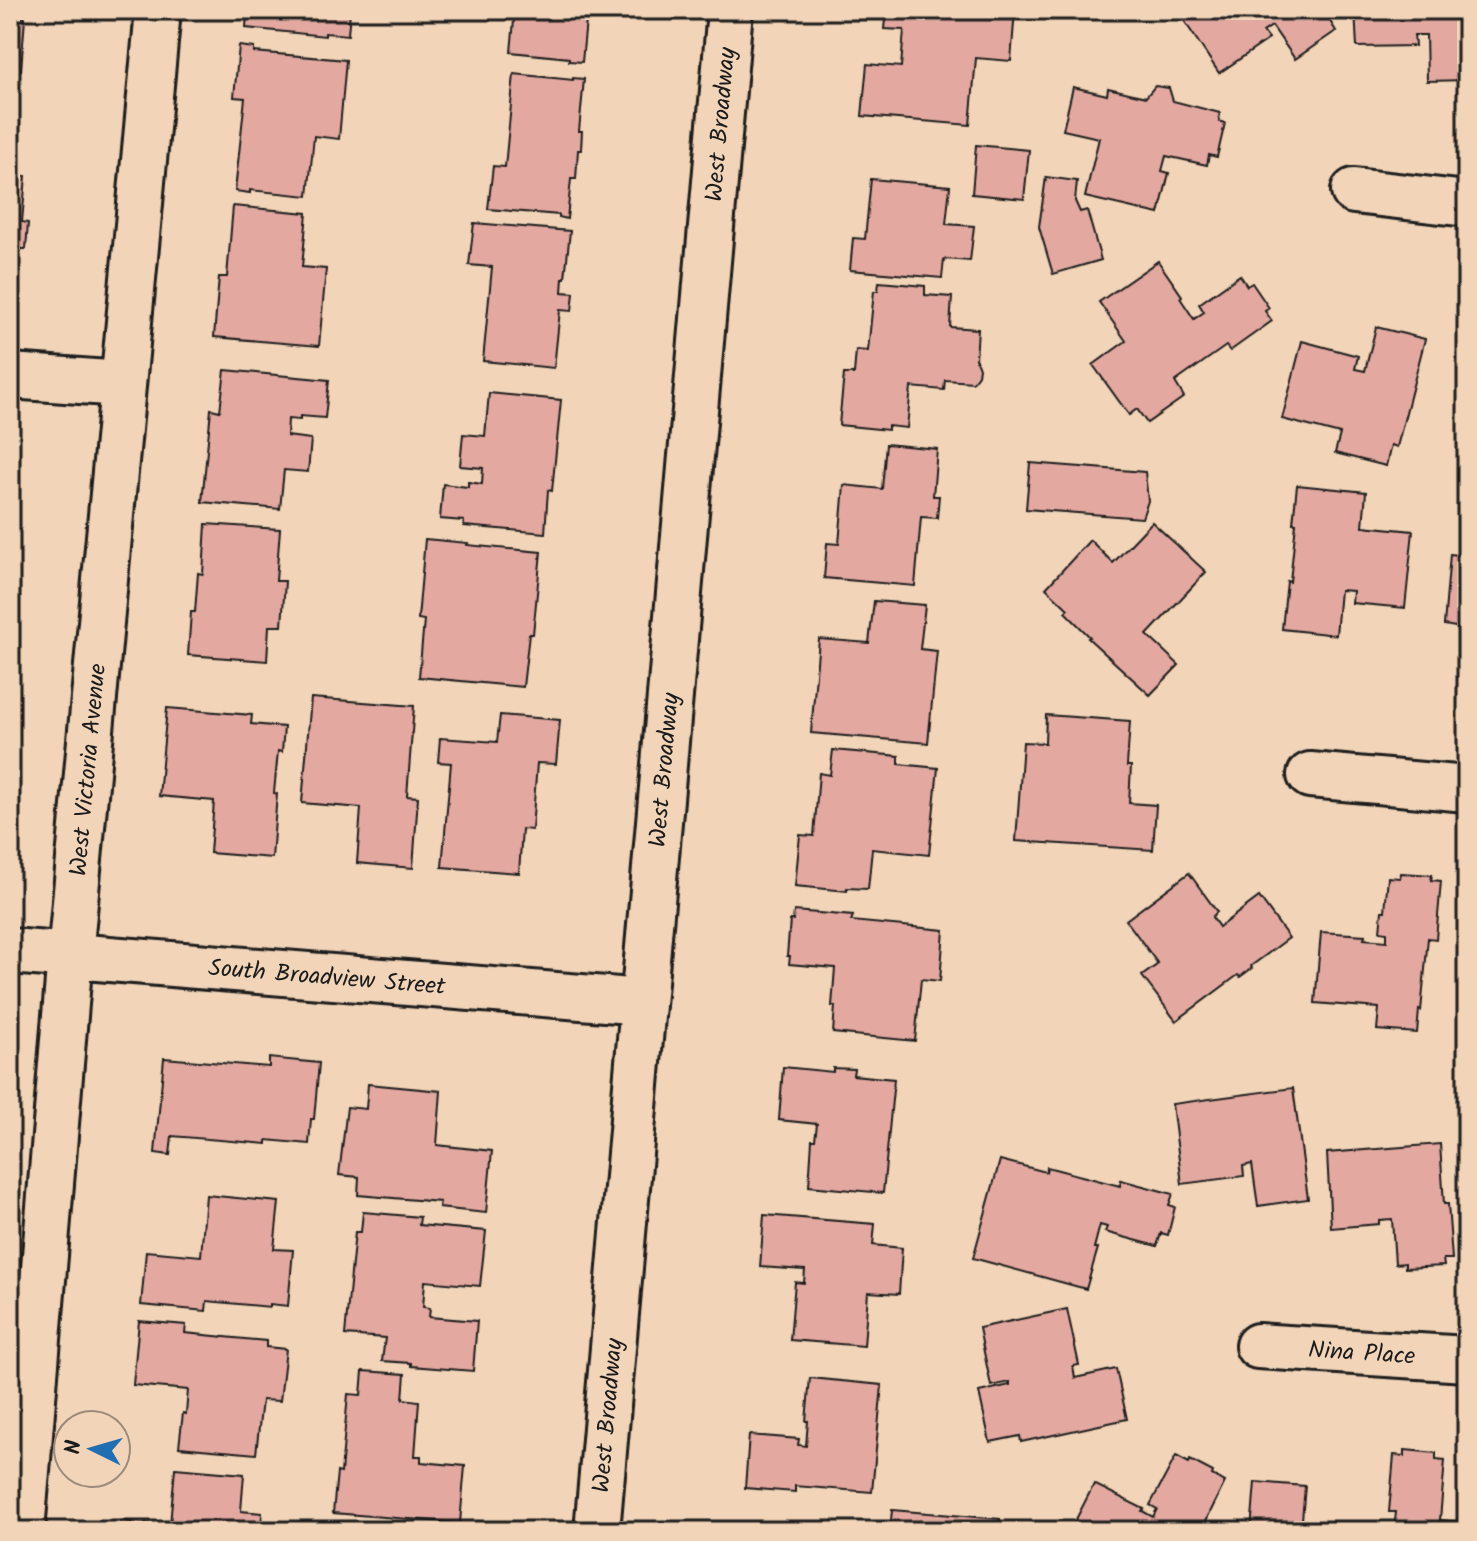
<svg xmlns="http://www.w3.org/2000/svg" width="1477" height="1541" viewBox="0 0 1477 1541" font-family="Kalam,sans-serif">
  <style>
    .building { fill: #e3a9a1; stroke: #1c1c1c; stroke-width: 2 }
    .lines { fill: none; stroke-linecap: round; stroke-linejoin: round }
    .street-casing { stroke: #1c1c1c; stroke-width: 50 }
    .secondary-casing { stroke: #1c1c1c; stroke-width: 50 }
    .street { stroke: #f2d5b9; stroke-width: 44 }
    .secondary { stroke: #f2d5b9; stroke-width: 44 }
    .labels { text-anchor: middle; stroke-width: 6; stroke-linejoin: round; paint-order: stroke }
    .street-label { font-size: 24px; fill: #1c1c1c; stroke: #f2d5b9 }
  </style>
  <rect width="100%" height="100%" fill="#f2d5b9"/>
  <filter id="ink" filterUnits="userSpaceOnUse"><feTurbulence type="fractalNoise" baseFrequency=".0125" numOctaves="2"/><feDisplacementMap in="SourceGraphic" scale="16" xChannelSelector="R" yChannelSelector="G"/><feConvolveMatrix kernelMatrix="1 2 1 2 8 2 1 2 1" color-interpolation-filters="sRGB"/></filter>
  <g filter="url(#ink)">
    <g class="building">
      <path d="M247,10H350L348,35L325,33V36L246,28Z"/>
      <path d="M515,10H587L582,62L569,61V58L511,52Z"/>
      <path d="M886,10H1015L1011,61L976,58L970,125L862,116L867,64L901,67L904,30L884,29Z"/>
      <path d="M1177,10H1323L1336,31L1295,59L1272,26L1263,32L1269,39L1219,73Z"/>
      <path d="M1355,10H1467V80L1427,81L1426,35H1414L1415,46L1357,47Z"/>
      <path d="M10,16L25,18L21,70H18L10,152Z"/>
      <path d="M239,46L254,48V52L346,60L339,139L314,136L308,196L250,190V193L235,191L245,98L234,97Z"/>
      <path d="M514,74L573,80V78L584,79L579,131H582L581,150H578L576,179H571L567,219L559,217V215L488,209L493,166L505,167Z"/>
      <path d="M1155,86L1169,88L1173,101L1220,113L1219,121L1225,123L1217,157L1209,155L1207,165L1166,156L1162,171L1169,173L1159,214L1085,197L1099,138L1063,130L1073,87L1107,95L1108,88L1146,97Z"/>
      <path d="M976,145L1029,150L1024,199L972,194Z"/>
      <path d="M10,174L26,176L22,222L28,223L26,249H20L14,302H10Z"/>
      <path d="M1046,177L1077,181L1075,201L1080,212L1087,210L1101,260L1053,274L1039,227Z"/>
      <path d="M871,179L950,186L946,224L974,226L970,261L944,259L942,278L850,270L853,238L865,239Z"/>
      <path d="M233,206L307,213L302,267L326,269L319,346L214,337L219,277H227Z"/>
      <path d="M474,223L570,231L565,278H563L562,292L574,293L572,311L560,310L554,368L483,361L492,267L469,265Z"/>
      <path d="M1158,261L1182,296L1180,298L1194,319L1204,312L1199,304L1240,275L1247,286L1252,283L1269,308L1265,311L1272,321L1230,351L1226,346L1175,382L1184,397L1147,423L1137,409L1129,415L1093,365L1126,341L1099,302Z"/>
      <path d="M879,282L925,286V295L952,297L950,327L978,329L976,360L979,368L978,375L973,382L945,380L944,390L911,387L907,428L888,426V430L839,425L844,374H854L856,350L868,351L874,291H878Z"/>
      <path d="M1376,327L1425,339L1397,447L1391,445L1386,466L1335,453L1340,434L1282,419L1302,341L1358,356L1355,369L1365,371Z"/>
      <path d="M225,370L329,380L325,418L300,416V420L288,419L287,436L311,439L308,472L284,470L280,509L202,502L211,409L220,411Z"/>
      <path d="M489,393L561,400L552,491L548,490L545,533L464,526V521L440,519L443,484L468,487V482L482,484L483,468L460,466L463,434L485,436Z"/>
      <path d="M886,444L937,449L933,496H939L937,518L921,517L915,586L824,578L827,543L839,544L844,485L882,489Z"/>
      <path d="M1030,463L1145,472L1148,501L1142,518L1026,509Z"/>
      <path d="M1297,485L1366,492L1363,526L1413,531L1405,608L1352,603L1353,591L1340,590L1336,635L1282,629L1287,581L1290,582L1296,523H1293Z"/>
      <path d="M1152,522L1206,572L1147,635L1179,665L1150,695L1088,638L1090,637L1065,612L1068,609L1046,588L1090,540L1113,563Z"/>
      <path d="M206,524L280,529L276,581H285L282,626H269L267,661L188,655L191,612H195L198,573L203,574Z"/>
      <path d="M425,539L468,543L467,545L541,552L533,634H529L523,687L419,677L424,620L418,619Z"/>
      <path d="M1450,554L1467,556V629L1444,625Z"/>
      <path d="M874,601L925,605L920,649L937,651L928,743L811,733L819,639L869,643Z"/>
      <path d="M311,698L414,706L407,796L418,797L413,868L357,863L361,808L302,803Z"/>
      <path d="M167,708L252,715L251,724L284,727L282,752L278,751L274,793L277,794L272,858L210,853L214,801L159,796Z"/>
      <path d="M500,715L560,720L556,764L537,763L532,830L522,829L519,873L442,867L451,763L438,762L440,738L497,742Z"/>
      <path d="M1046,715L1130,721L1127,766H1131L1129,803L1156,805L1153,850L1016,841L1023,742L1045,743Z"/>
      <path d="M833,750L899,756V764L938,768L929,855L872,849L868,889L847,888V891L795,886L800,835L814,836L819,773L830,775Z"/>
      <path d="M1189,873L1217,912L1212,917L1219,927L1259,897L1289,938L1251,966L1252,968L1240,977L1238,975L1176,1021L1142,976L1158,964L1126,920Z"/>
      <path d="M1401,873L1432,875L1431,880L1441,881L1436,939L1428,938L1421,1011L1419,1010L1417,1033L1377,1030L1379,1008L1315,1003L1321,932L1365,935L1364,939L1387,941V932L1380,931L1382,911H1385L1388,877L1400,878Z"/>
      <path d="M794,911L853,916L851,921L944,930L940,981L921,979L915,1041L833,1033L835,1006H832L835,968L789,964L790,956H787L790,920H793Z"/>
      <path d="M164,1058L269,1067V1058L319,1063L314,1119H311L309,1144L267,1140V1144L172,1136L170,1155L155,1153Z"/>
      <path d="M783,1067L833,1072V1068L854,1069L853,1075L894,1079L883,1193L809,1186L812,1140H815L817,1124L779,1120Z"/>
      <path d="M368,1084L441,1091L437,1145L492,1151L486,1213L439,1208L440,1202L358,1195L359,1177L339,1175L347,1107L366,1109Z"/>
      <path d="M1293,1088L1308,1199L1258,1206L1252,1164L1243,1166L1244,1176L1182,1184L1172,1104Z"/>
      <path d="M1440,1144L1444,1204H1448L1452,1259H1443L1444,1266L1405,1268V1263L1395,1264L1392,1219L1379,1220V1224L1331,1228L1327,1153Z"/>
      <path d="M1000,1160L1046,1172L1047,1167L1120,1186L1121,1180L1173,1194L1169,1205L1175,1207L1168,1235L1161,1233L1157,1246L1105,1232L1107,1227L1100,1225L1094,1248H1098L1086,1289L973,1258Z"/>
      <path d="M206,1195L279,1202L274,1249L293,1250L288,1306L270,1304V1307L207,1301L206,1311L141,1305L146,1251L201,1256Z"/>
      <path d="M363,1212L420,1217L419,1225L486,1231L480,1286L425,1281L423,1307L430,1308L429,1317L477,1321L473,1371L411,1366V1363L382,1361L385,1338L345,1335L355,1232H361Z"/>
      <path d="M764,1215L875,1224L873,1245L902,1248L899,1294L868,1292L864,1346L790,1340L795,1282L804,1283L805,1270L760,1267Z"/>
      <path d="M1067,1309L1079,1365L1073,1366L1075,1378L1116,1369L1127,1419L1021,1442L1020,1436L990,1442L979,1392L1010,1385V1382L991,1386L979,1328Z"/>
      <path d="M139,1321L186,1325L185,1333L266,1341V1347L286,1349L280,1401L262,1400L256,1454L179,1447L183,1413L186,1414L188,1390L133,1385Z"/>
      <path d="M363,1371L405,1374L403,1399L419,1401L415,1456H421V1462L465,1466L460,1523L333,1513L337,1472L341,1473L348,1394L361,1395Z"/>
      <path d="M810,1378L882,1385L872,1492L795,1486V1492L745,1488L749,1435L799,1439L798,1445L806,1446L808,1421H806Z"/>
      <path d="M1405,1450L1436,1453V1459L1445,1460L1440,1520L1461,1522V1519L1467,1520V1531H1394L1396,1512H1389L1394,1455L1405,1456Z"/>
      <path d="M1176,1456L1189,1463L1190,1460L1213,1472L1212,1475L1225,1482L1201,1531H1070L1094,1484L1144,1509L1142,1511L1153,1517L1157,1509L1150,1505Z"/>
      <path d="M175,1468L244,1474L241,1511L262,1513L261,1531H119L120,1521L170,1525Z"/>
      <path d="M1255,1482L1305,1486L1301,1531H1251Z"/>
      <path d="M892,1510L1000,1519L999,1531H890Z"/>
      <path d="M1315,1525L1373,1530V1531H1314Z"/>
    </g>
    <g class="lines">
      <g class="street-casing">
        <g id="street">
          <path d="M1354,191L1467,204"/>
          <path d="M10,376L122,384"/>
          <path d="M1310,775L1467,789"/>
          <path id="s1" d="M10,951L643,1002"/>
          <path id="s2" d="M1258,1346L1467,1359"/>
          <path id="s3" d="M22,1531L70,956L158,10"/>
        </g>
      </g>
      <g class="secondary-casing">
        <g id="secondary">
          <path id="s4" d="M597,1531L730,10"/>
        </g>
      </g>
      <use href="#street" class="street"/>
      <use href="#secondary" class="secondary"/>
    </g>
  </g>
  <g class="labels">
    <g class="street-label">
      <text dy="8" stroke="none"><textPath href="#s4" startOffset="1412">West Broadway</textPath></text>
      <text dy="8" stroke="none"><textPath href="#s3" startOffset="764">West Victoria Avenue</textPath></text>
      <text dy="8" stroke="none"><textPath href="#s4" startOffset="764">West Broadway</textPath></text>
      <text dy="8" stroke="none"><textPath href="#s1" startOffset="318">South Broadview Street</textPath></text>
      <text dy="8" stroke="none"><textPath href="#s2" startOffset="104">Nina Place</textPath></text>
      <text dy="8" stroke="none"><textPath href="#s4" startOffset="116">West Broadway</textPath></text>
    </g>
  </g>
  <rect width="1477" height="1541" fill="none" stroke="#f2d5b9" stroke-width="40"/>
  <rect x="20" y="20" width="1437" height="1501" fill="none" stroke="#1c1c1c" stroke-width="3" filter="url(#ink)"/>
  <g transform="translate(92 1449) rotate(275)"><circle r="38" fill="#f2d5b9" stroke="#9c8b7a" stroke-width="2"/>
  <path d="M0-6L14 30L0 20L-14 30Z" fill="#1f6fb2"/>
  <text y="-12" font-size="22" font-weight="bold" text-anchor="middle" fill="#1c1c1c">N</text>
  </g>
</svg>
